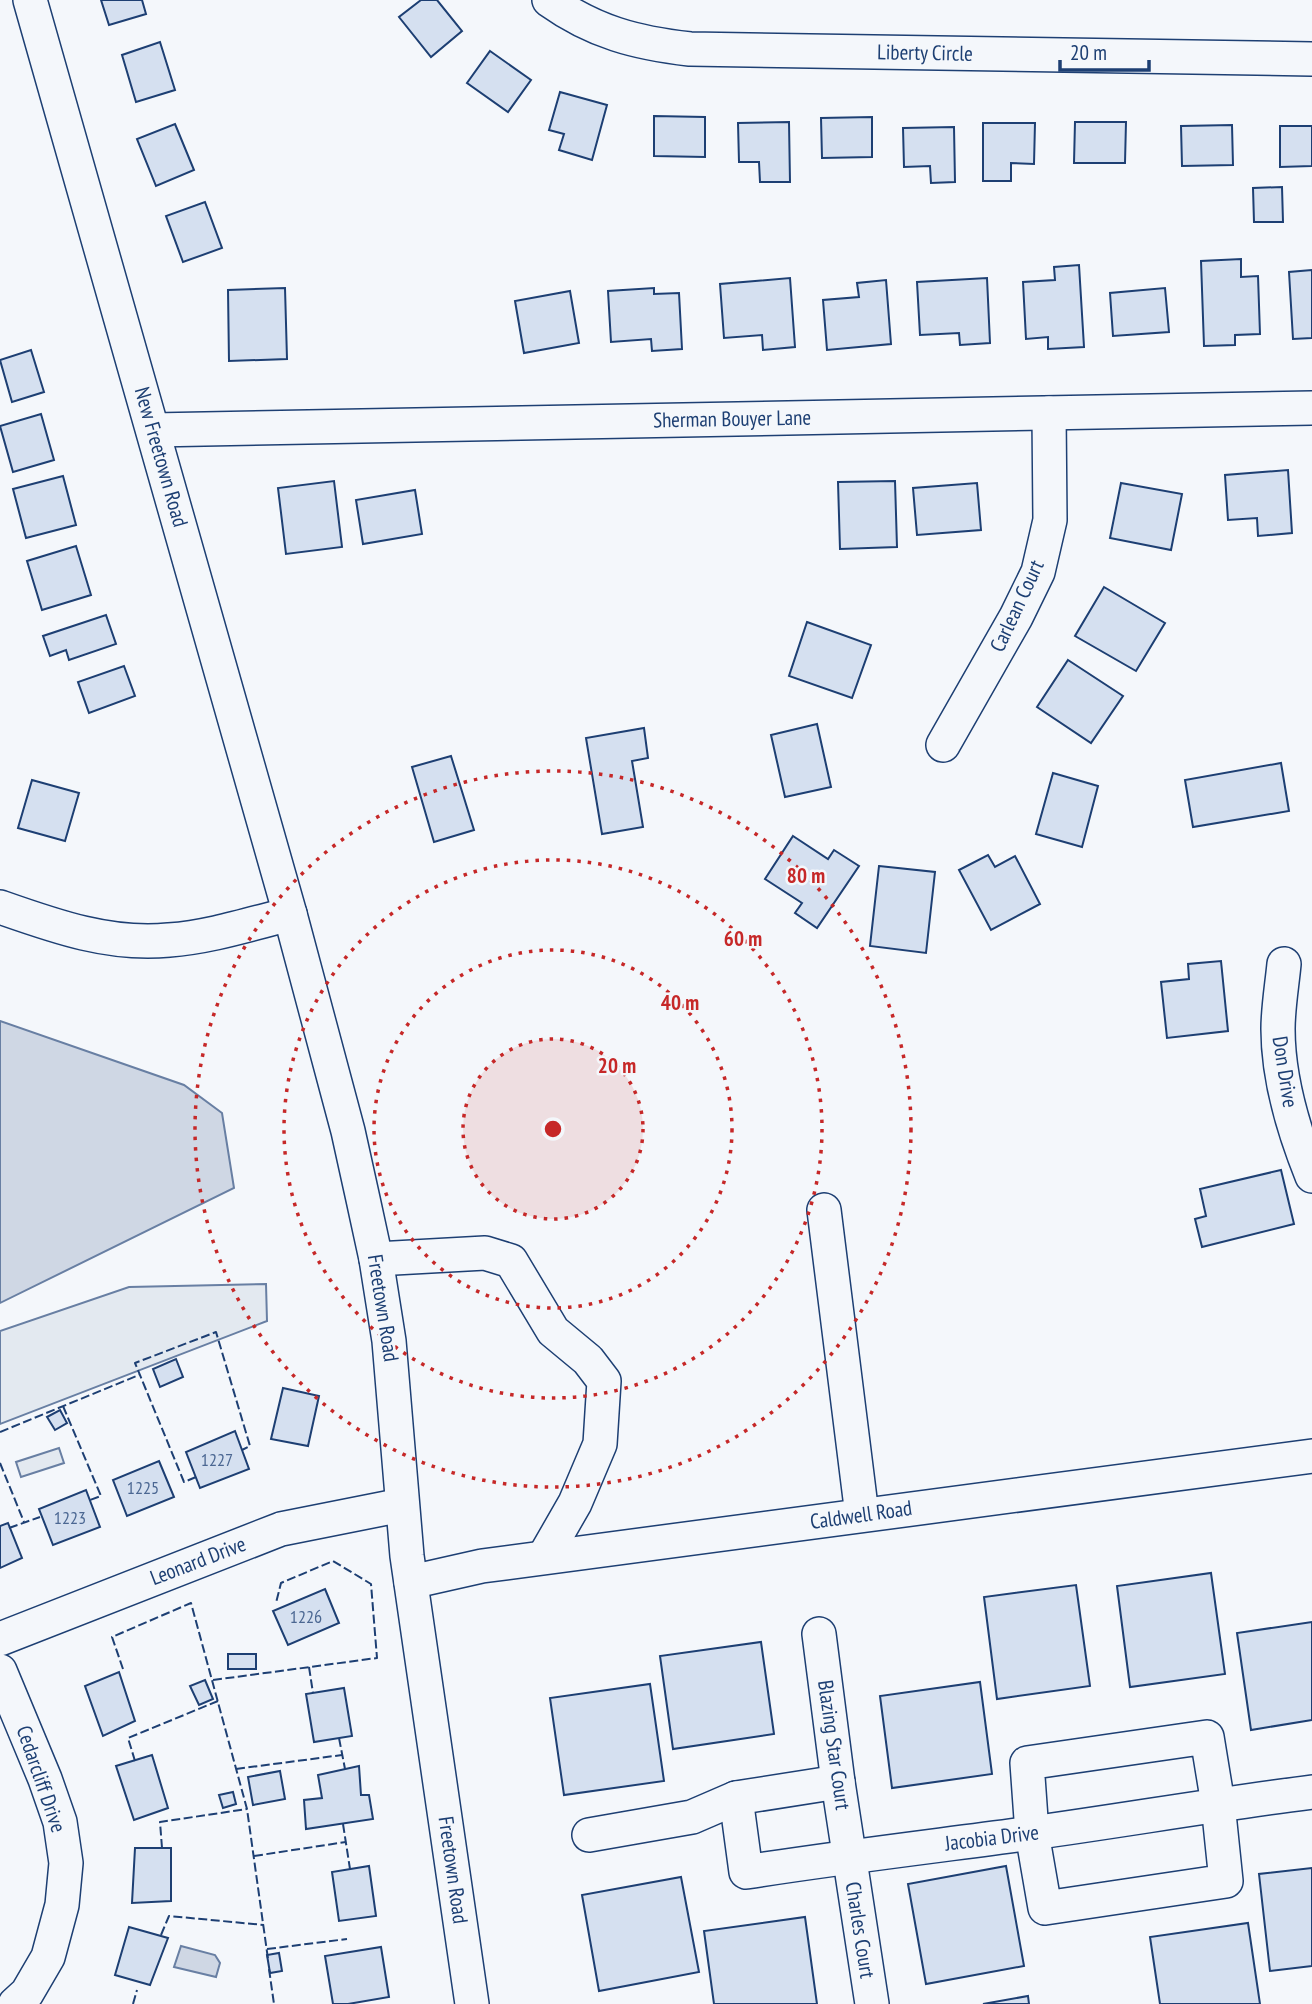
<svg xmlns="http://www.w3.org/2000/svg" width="1312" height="2004" viewBox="0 0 1312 2004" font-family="'PT Sans Narrow',sans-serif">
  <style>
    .green { fill: #e3e9f0; stroke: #687fa3; stroke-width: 2 }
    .water { fill: #cfd7e4; stroke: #687fa3; stroke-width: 2 }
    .building { fill: #d5e0f0; stroke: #1d3f73; stroke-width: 2 }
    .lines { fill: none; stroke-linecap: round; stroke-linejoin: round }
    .minor-casing { stroke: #1d3f73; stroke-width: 36 }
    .minor { stroke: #f4f7fb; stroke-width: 33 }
    .fence { stroke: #1d3f73; stroke-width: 2; stroke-dasharray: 9 3.5; stroke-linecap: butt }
    .ring { fill: none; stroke: #c62828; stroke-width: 3.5; stroke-dasharray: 3.5 7 }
    .labels { text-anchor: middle; stroke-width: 5; stroke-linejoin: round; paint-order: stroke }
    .number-label { font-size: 18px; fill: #4b6792 }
    .street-label { font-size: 21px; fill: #1d3f73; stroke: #f4f7fb }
    .centre { fill: #c62828; stroke: #f4f7fb; stroke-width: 3.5 }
    .ring-label { font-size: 21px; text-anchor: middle; font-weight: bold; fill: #c62828; stroke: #f4f7fb; stroke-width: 5; stroke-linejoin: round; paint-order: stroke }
  </style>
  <rect width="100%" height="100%" fill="#f4f7fb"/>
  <g class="green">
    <path d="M266,1284L267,1321L0,1424V1331L129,1287Z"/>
    <path d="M59,1448L64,1463L21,1477L16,1462Z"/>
  </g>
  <g class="water">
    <path d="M0,1021L184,1085L222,1113L234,1188L0,1303Z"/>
    <path d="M181,1946L215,1955L220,1963L216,1977L174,1967Z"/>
  </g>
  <g class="building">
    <path d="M101,0H142L146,14L109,25Z"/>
    <path d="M421,0H437L462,31L431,57L399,17Z"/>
    <path d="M160,42L175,90L136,102L122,55Z"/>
    <path d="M490,51L531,80L508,112L467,83Z"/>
    <path d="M560,92L607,105L592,160L559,150L564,134L549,130Z"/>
    <path d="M654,116L705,117V157L654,156Z"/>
    <path d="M872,117V157L822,158L821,118Z"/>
    <path d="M789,122L790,182H760L759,162H739L738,123Z"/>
    <path d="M1075,122H1126L1125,163H1074Z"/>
    <path d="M983,123H1035L1034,164L1011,163V181H983Z"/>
    <path d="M175,124L194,170L156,186L137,139Z"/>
    <path d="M1232,125L1233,165L1182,166L1181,126Z"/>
    <path d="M1280,126H1312V166L1280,167Z"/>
    <path d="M954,127L955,182L931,183L930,166L904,167L903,128Z"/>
    <path d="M1282,187L1283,222H1254L1253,188Z"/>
    <path d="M205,202L222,248L183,262L166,216Z"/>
    <path d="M1241,259V277L1258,276L1260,334L1235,335V345L1204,346L1201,261Z"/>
    <path d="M1079,265L1084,347L1048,349V337L1026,339L1023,282L1055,280L1054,267Z"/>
    <path d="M1312,270V338L1293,339L1289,272Z"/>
    <path d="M790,278L795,347L763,350L762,335L724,338L720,284Z"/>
    <path d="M987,278L990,343L960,345L959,333L920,335L917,282Z"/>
    <path d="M886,280L891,344L827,350L823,300L859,297L857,283Z"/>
    <path d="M285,288L287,359L229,361L228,290Z"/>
    <path d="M654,288V294L679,293L682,349L652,351L651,339L611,342L608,291Z"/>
    <path d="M1165,288L1169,332L1113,336L1110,293Z"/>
    <path d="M570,291L579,343L524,353L515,301Z"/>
    <path d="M31,350L44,392L12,402L0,360Z"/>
    <path d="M41,414L54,460L13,472L0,426Z"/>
    <path d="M1288,470L1292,533L1258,536L1257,518L1228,520L1225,475Z"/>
    <path d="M63,476L76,525L26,538L13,489Z"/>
    <path d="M334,481L342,547L286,554L278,488Z"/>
    <path d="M895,481L897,547L840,549L838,482Z"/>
    <path d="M977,483L981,530L917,535L913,488Z"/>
    <path d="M1121,483L1182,494L1171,550L1110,538Z"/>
    <path d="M415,490L422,534L363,544L356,500Z"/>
    <path d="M76,546L91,595L42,610L27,561Z"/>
    <path d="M1104,587L1165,623L1136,671L1075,636Z"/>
    <path d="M106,615L116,644L69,660L66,650L50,656L43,636Z"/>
    <path d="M807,622L871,645L852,698L789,676Z"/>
    <path d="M1068,660L1123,696L1091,743L1037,707Z"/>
    <path d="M124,666L135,696L89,713L78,682Z"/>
    <path d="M817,724L831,787L785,797L771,735Z"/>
    <path d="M644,728L648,758L632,761L643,827L602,834L586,738Z"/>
    <path d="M451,756L474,830L434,842L412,767Z"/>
    <path d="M1281,763L1289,811L1193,827L1185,780Z"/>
    <path d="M1053,773L1098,786L1082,847L1036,834Z"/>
    <path d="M32,780L79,793L65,841L18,828Z"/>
    <path d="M793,836L828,859L834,850L859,866L817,928L795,913L802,903L765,879Z"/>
    <path d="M988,855L995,867L1015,856L1040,904L991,930L959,870Z"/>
    <path d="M879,866L935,872L926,953L870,946Z"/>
    <path d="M1221,961L1228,1031L1167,1038L1161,982L1189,979L1188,964Z"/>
    <path d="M1281,1170L1294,1224L1202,1247L1195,1219L1206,1216L1200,1189Z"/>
    <path d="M176,1359L183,1377L160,1387L153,1369Z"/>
    <path d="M283,1388L319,1396L308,1446L271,1439Z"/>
    <path d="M60,1410L67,1423L55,1430L47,1417Z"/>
    <path d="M235,1431L249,1469L200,1488L186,1452Z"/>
    <path d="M159,1461L174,1497L127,1516L113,1480Z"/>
    <path d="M86,1490L100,1527L53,1545L39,1509Z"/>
    <path d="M8,1523L22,1558L0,1568V1526Z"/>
    <path d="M1211,1573L1225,1674L1130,1687L1117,1586Z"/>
    <path d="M1076,1585L1090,1686L997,1699L984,1597Z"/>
    <path d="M325,1589L339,1623L288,1645L273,1611Z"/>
    <path d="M1312,1622V1720L1251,1730L1237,1633Z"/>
    <path d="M761,1642L774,1734L673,1749L660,1656Z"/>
    <rect x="228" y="1654" width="28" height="15"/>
    <path d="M119,1672L135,1721L103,1736L85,1686Z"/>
    <path d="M205,1680L213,1699L199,1705L190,1686Z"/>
    <path d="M980,1682L992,1774L892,1788L880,1696Z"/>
    <path d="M650,1684L664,1781L564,1795L550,1698Z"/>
    <path d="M344,1688L352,1736L314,1742L306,1694Z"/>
    <path d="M152,1755L168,1808L134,1820L116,1766Z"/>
    <path d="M359,1766L361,1795H369L373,1819L306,1829L304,1800L322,1798L318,1775Z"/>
    <path d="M280,1771L285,1799L253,1805L248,1777Z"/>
    <path d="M233,1792L236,1804L223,1808L219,1795Z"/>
    <path d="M135,1848H171V1901L132,1903Z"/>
    <path d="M369,1866L376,1916L339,1921L332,1872Z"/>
    <path d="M1006,1866L1024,1966L926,1984L908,1884Z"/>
    <path d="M1312,1868V1966L1270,1971L1259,1874Z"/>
    <path d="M681,1877L699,1972L599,1991L582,1895Z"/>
    <path d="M805,1917L817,2004H714L704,1931Z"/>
    <path d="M1248,1923L1260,2004H1160L1150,1937Z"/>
    <path d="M129,1927L168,1938L150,1985L115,1975Z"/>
    <path d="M381,1947L389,1997L348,2004H333L325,1956Z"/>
    <path d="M279,1953L282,1971L270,1973L267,1955Z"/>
    <path d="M1028,1996L1029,2004H983Z"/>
  </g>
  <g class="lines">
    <g class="minor-casing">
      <g id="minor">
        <path d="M30,0L290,914L348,1131L363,1199L376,1259L389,1341L407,1556L472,2004"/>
        <path d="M549,0C594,32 636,43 690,49L1312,59"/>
        <path d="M153,430L1312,408"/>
        <path d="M943,745L1016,617L1038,572L1050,520L1049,413"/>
        <path d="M0,907C54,926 110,946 169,940C210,937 250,924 290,914"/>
        <path d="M1284,964C1282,985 1278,1008 1278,1029C1278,1079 1293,1129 1312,1176"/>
        <path d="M824,1210L862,1515"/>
        <path d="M376,1259L485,1253L511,1261L553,1331L588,1360L604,1381L600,1444L575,1503L544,1557"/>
        <path d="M411,1582L482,1566L1312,1456"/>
        <path d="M819,1634L838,1782L872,2004"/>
        <path d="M0,1639L281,1529L402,1505"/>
        <path d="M0,1671L45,1779L60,1822L66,1863L62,1905L48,1957L27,1993L15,2004"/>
        <path d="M1207,1737L1218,1804L1226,1881L1045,1908L1032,1833L1027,1763Z"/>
        <path d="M736,1798L746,1872C841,1857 936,1846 1032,1833C1125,1820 1218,1804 1312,1792"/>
        <path d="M589,1835L692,1817L736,1798L838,1782"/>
      </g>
    </g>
    <use href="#minor" class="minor"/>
    <g class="fence">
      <path d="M63,1406L101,1496L90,1500"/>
      <path d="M0,1432L139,1375"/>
      <path d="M0,1463L24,1522"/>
      <path d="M196,1477L184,1482L135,1363L216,1332L250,1446L242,1450"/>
      <path d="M9,1528L40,1517"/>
      <path d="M309,1667L313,1693"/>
      <path d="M123,1669L112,1637L191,1603L247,1809L268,1959"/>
      <path d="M213,1680L377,1658L371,1584L333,1561L281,1583L276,1603"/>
      <path d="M339,1738L345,1769"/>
      <path d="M135,1761L128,1738L218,1701"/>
      <path d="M236,1769L342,1755"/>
      <path d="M343,1824L350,1869"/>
      <path d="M162,1848L160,1822L247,1809"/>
      <path d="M254,1856L346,1842"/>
      <path d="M161,1935L169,1916L264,1925"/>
      <path d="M267,1949L347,1939"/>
      <path d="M269,1969L274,2004"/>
      <path d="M133,2004L137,1990"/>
    </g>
  </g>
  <circle cx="553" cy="1129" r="90" fill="#c62828" fill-opacity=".12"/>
  <g class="ring">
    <circle cx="553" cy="1129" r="90"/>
    <circle cx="553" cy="1129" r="179"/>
    <circle cx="553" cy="1129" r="269"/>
    <circle cx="553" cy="1129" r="358"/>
  </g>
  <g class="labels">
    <g class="number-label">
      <text x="217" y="1466">1227</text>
      <text x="143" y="1494">1225</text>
      <text x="70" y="1524">1223</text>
      <text x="306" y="1623">1226</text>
    </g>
    <g class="street-label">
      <text transform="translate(925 53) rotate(1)" y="7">Liberty Circle</text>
      <text transform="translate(732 419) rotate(-1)" y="7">Sherman Bouyer Lane</text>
      <text transform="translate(161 457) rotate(74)" y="7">New Freetown Road</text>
      <text transform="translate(1017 606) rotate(-65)" y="7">Carlean Court</text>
      <text transform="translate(1285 1072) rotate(81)" y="7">Don Drive</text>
      <text transform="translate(383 1308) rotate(81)" y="7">Freetown Road</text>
      <text transform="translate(861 1515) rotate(-8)" y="7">Caldwell Road</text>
      <text transform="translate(198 1561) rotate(-21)" y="7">Leonard Drive</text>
      <text transform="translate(834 1745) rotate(82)" y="7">Blazing Star Court</text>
      <text transform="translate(41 1779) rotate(71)" y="7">Cedarcliff Drive</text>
      <text transform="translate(992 1838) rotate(-7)" y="7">Jacobia Drive</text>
      <text transform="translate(453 1870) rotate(82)" y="7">Freetown Road</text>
      <text transform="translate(860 1930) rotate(81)" y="7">Charles Court</text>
    </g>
  </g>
  <circle cx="553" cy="1129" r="10" class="centre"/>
  <g class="ring-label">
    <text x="806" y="883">80 m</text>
    <text x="743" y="946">60 m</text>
    <text x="680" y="1010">40 m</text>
    <text x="617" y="1073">20 m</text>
  </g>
  <path d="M1060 60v10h89v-10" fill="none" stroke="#1d3f73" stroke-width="3.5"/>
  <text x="1070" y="60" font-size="21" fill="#1d3f73" stroke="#f4f7fb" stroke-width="5" paint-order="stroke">20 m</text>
</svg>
